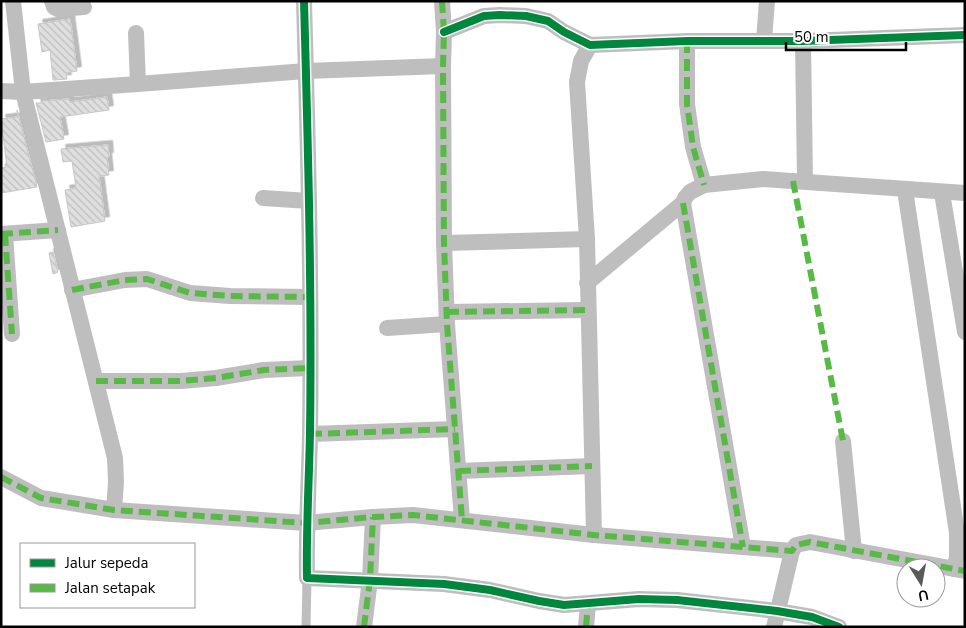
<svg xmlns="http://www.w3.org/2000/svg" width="966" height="628" viewBox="0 0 966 628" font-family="'Nunito Sans',sans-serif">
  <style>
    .building { fill: url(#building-back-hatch); stroke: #c7c7c7; filter: url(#shadow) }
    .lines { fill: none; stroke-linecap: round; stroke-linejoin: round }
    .lane { stroke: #bebebe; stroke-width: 9 }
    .street { stroke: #bebebe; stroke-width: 16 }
    .quiet { stroke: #58b947; stroke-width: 6; stroke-dasharray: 12 6; stroke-linecap: butt }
    .cycleway-casing { stroke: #fff; stroke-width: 11 }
    .cycleway { stroke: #00873e; stroke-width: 8 }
  </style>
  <defs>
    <pattern id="building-back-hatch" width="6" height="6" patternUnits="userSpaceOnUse" patternTransform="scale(1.25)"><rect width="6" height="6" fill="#dfdfdf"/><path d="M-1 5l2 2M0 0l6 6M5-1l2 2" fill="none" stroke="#bebebe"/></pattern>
    <filter id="shadow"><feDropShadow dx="4.5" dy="-4.5" stdDeviation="0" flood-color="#0004"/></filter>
  </defs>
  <rect width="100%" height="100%" fill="#fff"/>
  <g class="building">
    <path d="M70,19L77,71L66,73L67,79L53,80L50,50L42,52L38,24Z"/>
    <path d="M107,97L109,110L60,117L64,139L46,142L36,103H42V101L69,99L70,102Z"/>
    <path d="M17,110L37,187L1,193V168L7,167L1,119L18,117Z"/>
    <path d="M108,145L109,157H107L109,175L99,176L105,221L71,227L65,190L76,188L72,161L63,162L61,149Z"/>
    <path d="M53,252L58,272L53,274L49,253Z"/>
  </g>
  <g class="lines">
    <path class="lane" d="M306,627L307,578"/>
    <g class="street">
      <path d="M13,1L23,92L115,458L116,482L114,510"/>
      <path d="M52,1L54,7L58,9L84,7"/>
      <path d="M304,1C308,145 312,290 310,434C309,482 306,530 307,578L444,584L490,590L539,601L564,605L639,599L677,600L777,611L812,617L839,627"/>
      <path d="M442,1L444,32L443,66L444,243L447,324L462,520"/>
      <path d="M444,32L484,16L500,15L526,16L548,21L564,32L590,45L687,41H803L965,35"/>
      <path d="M136,33L138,84"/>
      <path d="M764,40L767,1"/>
      <path d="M687,41V104L693,147L704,185"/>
      <path d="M803,41L805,181"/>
      <path d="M590,45L581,61L577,82L587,239L594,535"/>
      <path d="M1,91L23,92L138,84L306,71L443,66"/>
      <path d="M905,190L957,533V557L954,569"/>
      <path d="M942,193L965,332"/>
      <path d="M263,198L309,201"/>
      <path d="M683,203L743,547"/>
      <path d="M1,234L58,230"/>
      <path d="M5,234L12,334"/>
      <path d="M444,243L587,239"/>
      <path d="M587,283L683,203L685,198L690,192L704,185L763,179L965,193"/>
      <path d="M72,290L125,280L147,279L190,293L230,296L309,297"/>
      <path d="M447,312L587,310"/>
      <path d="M387,328L447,324"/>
      <path d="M96,381H181L216,378L264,370L309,368"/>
      <path d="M310,434L455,429"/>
      <path d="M843,441L854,551"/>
      <path d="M459,471L592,466"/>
      <path d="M1,477L41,498L114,510L306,523L373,517L413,515L594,535L792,551L796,545L810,542L965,571"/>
      <path d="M364,627L370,580L373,517"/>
      <path d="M586,627L588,604"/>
      <path d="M774,627L792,551"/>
    </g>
    <g class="quiet">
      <path d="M442,1L444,32L443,66L444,243L447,324L462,520"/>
      <path d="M687,41V104L693,147L704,185"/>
      <path d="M793,181L843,441"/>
      <path d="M683,203L743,547"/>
      <path d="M1,234L58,230"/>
      <path d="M5,234L12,334"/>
      <path d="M72,290L125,280L147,279L190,293L230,296L309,297"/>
      <path d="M447,312L587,310"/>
      <path d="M96,381H181L216,378L264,370L309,368"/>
      <path d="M310,434L455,429"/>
      <path d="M459,471L592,466"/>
      <path d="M1,477L41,498L114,510L306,523L373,517L413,515L594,535L792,551L796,545L810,542L965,571"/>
      <path d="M364,627L370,580L373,517"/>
      <path d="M586,627L588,604"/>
    </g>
    <g class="cycleway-casing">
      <g id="cycleway">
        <path d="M304,1C308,145 312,290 310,434C309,482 306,530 307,578L444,584L490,590L539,601L564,605L639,599L677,600L777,611L812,617L839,627"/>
        <path d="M444,32L484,16L500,15L526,16L548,21L564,32L590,45L687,41H803L965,35"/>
      </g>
    </g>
    <use href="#cycleway" class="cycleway"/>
  </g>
  <rect width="966" height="628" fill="none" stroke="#000000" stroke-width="5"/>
  <rect x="20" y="543" width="175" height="65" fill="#ffffff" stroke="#999999"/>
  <rect x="30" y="559" width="25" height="8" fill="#00873e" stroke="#999999"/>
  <text x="65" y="568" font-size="15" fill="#000000">Jalur sepeda</text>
  <rect x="30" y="584" width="25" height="8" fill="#58b947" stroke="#999999"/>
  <text x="65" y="593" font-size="15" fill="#000000">Jalan setapak</text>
  <g transform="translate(921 583) rotate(169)"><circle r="24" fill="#ffffff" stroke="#999999"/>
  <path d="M0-4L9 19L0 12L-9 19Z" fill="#595959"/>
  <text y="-8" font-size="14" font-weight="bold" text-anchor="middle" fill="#000000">U</text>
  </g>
  <path d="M786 42v8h120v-8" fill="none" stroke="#000000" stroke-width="2.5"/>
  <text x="794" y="42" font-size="15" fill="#000000" stroke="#ffffff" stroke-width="4" paint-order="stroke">50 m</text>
</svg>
